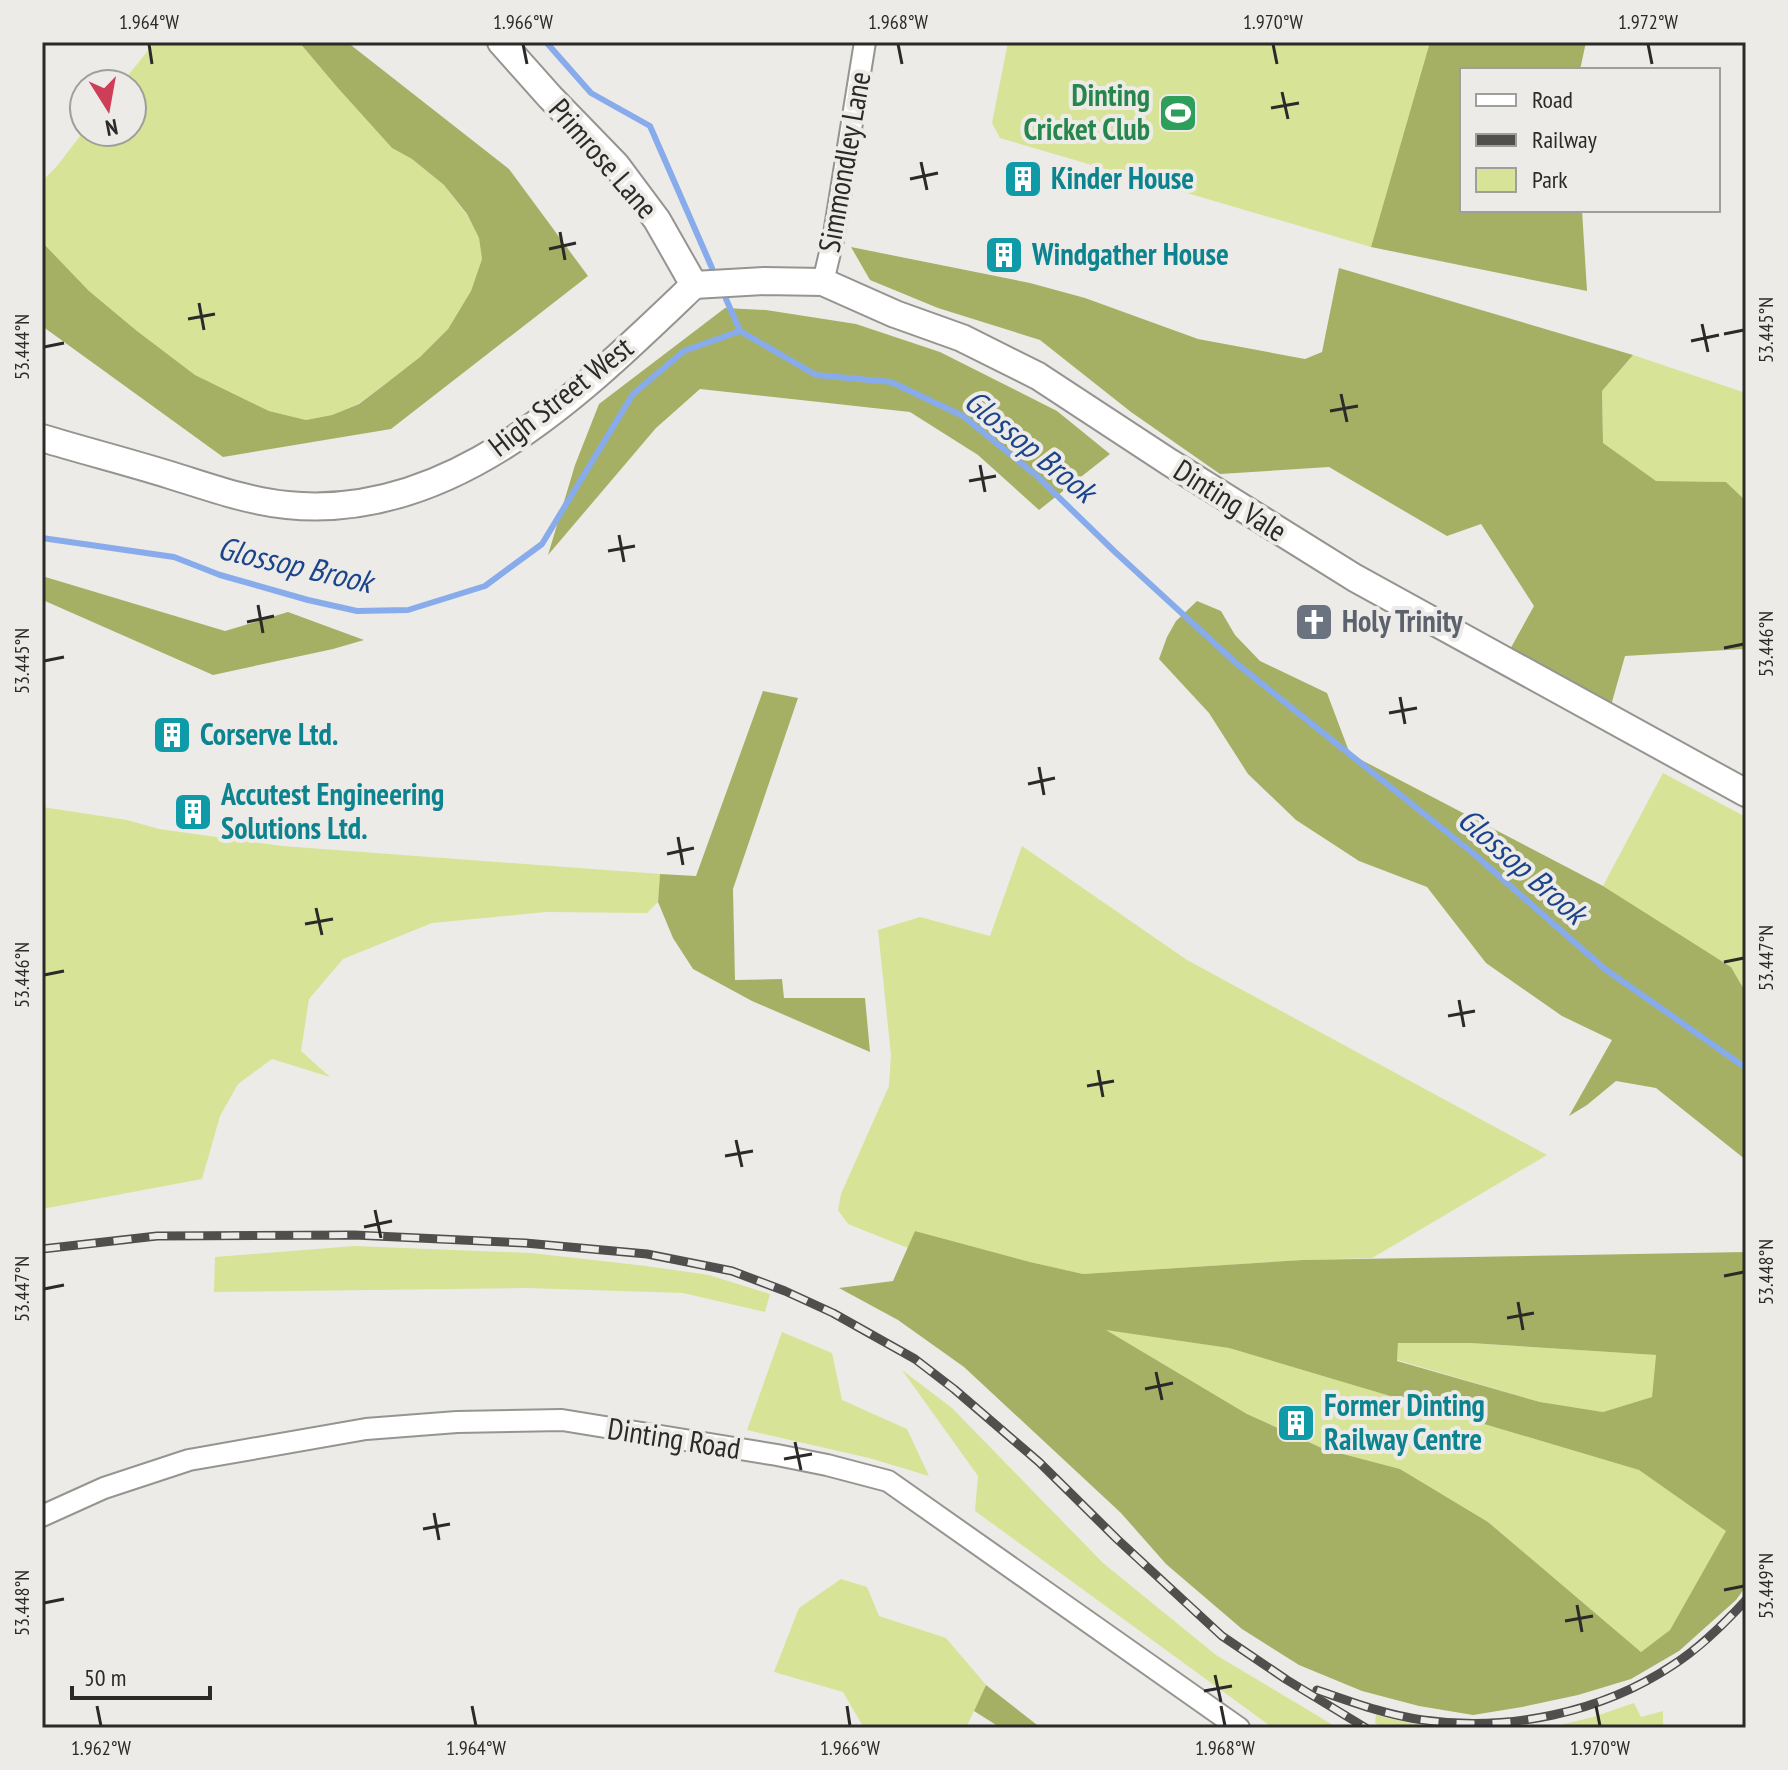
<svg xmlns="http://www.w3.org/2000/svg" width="1788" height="1770" viewBox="0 0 1788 1770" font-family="'PT Sans Narrow',sans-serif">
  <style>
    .green { fill: #d7e396 }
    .forest { fill: #a5b064; fill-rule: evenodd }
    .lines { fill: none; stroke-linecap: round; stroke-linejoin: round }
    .stream { stroke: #88aceb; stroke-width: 6 }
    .tertiary-casing { stroke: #969490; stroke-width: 24 }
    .primary-casing { stroke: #969490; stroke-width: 30 }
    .tertiary { stroke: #fff; stroke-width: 20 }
    .primary { stroke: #fff; stroke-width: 26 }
    .rail-casing { stroke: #504f4d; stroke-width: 9 }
    .rail { stroke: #edebe7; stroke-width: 6; stroke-dasharray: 18; stroke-linecap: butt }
    .ticks { fill: none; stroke: #2b2a29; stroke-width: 3 }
    .labels { text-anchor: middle; stroke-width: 8; stroke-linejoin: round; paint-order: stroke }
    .leisure-label { font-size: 30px; font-weight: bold; fill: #27864d; stroke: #edebe7; text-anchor: end }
    .street-label { font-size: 30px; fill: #2b2a29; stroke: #edebe7 }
    .culture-label { font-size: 30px; font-weight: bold; fill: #0d838f; stroke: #edebe7; text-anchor: start }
    .worship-label { font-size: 30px; font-weight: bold; fill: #5b616d; stroke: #edebe7; text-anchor: start }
    .water-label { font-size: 32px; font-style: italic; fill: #1b448d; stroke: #edebe7 }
    .neatline { fill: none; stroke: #2b2a29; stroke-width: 3 }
    .ticks-label { font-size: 20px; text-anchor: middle; fill: #2b2a29 }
  </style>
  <rect width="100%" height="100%" fill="#edebe7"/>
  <g class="green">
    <path d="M155,42H299L337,87L392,148L412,159L444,185L467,215L479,238L482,259L471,291L448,329L420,357L388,382L358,404L332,415L306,420L269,411L195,375L137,331L89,291L42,242V181L57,166L84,131L132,132V84H121Z"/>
    <path d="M1008,42H1430L1371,247L1000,138L992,123Z"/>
    <path d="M1633,355L1746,393V501L1726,482L1656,481L1603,444L1602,391Z"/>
    <path d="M1663,773L1746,817V993L1731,967L1603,886Z"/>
    <path d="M42,807L127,820L159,829L282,846L660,874L658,902L647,913L546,912L432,923L343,959L309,999L301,1051L330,1077L272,1059L238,1084L220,1116L202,1179L42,1209Z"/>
    <path d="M1022,846L1187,960L1547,1155L1372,1258L1303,1260L1083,1274L1030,1262L915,1231L908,1248L848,1224L838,1210L841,1194L889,1086L891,1055L878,930L920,917L990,936Z"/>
    <path d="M354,1246L531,1253L646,1266L709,1275L770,1294L765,1312L683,1293L527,1288L214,1292L215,1257Z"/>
    <path d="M1104,1329L1229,1348L1639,1470L1727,1530L1670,1630L1641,1652L1488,1522L1400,1469L1324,1449L1247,1414Z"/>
    <path d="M782,1332L832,1353L842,1400L907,1429L929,1476L869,1458L747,1430Z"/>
    <path d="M1398,1342L1470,1343L1656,1355L1652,1397L1603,1412L1540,1402L1397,1360Z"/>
    <path d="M902,1370L952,1408L1103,1563L1216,1655L1338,1728H1273L975,1511L978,1476Z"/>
    <path d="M841,1579L867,1587L879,1616L946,1638L986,1685L966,1728H864L843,1692L774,1672L799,1608Z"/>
    <path d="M1634,1703L1641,1717L1663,1711V1728H1548L1593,1717Z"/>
    <path d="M1376,1715L1414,1724L1478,1728H1384L1375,1723Z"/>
  </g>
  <g class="forest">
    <path d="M299,42H347L509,169L588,276L391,429L223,457L42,326V242L89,291L137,331L195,375L269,411L306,420L332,415L359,404L388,382L420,357L448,329L471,291L482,259L479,238L467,214L444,185L412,159L392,148L337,87Z"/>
    <path d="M1430,42H1586L1580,70H1462V210H1582L1587,291L1371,247Z"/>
    <path d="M851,247L1030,283L1085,298L1198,339L1305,359L1322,352L1339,268L1633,355L1602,391L1603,443L1656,481L1726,482L1746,501V641L1744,649L1625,656L1610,709L1508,653L1534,606L1481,524L1447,536L1329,467L1220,474L1131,412L1040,340L938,308L870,280Z"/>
    <path d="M725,308L766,310L856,324L940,352L1057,411L1110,454L1039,510L978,455L910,412L700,389L656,428L548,555L575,465L599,404Z"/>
    <path d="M42,576L225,631L288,612L364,640L333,649L213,675L45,601L42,595Z"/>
    <path d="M1197,601L1221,611L1235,635L1260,661L1327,693L1350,754L1603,886L1731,967L1746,993V1160L1656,1088L1616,1081L1587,1105L1569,1116L1612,1040L1562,1016L1486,963L1427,887L1359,861L1296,820L1248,774L1209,713L1159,659L1167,637L1176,621Z"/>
    <path d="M763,691L798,698L733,889L735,980L782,979L784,998H865L870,1052L752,1001L693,969L673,938L658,902L660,874L696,876Z"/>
    <path d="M915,1231L1030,1262L1083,1274L1303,1260L1746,1252V1586L1736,1600L1679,1651L1631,1679L1578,1695L1522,1707L1473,1715L1419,1706L1362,1691L1299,1665L1242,1629L1166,1564L1121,1513L964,1367L898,1320L839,1288L893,1281ZM1106,1330L1229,1348L1639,1470L1726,1531L1670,1630L1641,1652L1488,1522L1400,1469L1324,1449L1247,1414ZM1398,1343H1470L1656,1355L1652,1397L1603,1412L1540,1402L1397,1361Z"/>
    <path d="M986,1685L1041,1728H1001L974,1711Z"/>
  </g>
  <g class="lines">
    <g class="stream">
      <path d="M546,42L591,93L650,126L712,268"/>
      <path d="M726,299L740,331"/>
      <path d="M42,538L174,557L220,575L308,600L357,611L408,610L485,586L542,544L633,394L684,351L740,331L816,375L891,382L963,416L1038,477L1114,551L1236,663L1474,854L1605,969L1746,1068"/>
    </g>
    <g class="tertiary-casing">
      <g id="tertiary">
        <path d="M823,282L833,240L865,42"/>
        <path d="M42,1516L104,1488L189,1460L366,1429L457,1422L562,1420L777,1455L827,1465L888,1481L1239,1728"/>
      </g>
    </g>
    <g class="primary-casing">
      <g id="primary">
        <path d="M501,42L550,97L616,165L657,220L694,285"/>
        <path d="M694,285L764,281L823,282L895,314L962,338L1038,376L1169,462L1355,578L1746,793"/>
        <path d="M42,438C85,451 128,462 170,475C209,487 247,501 287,505C453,522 584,390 694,285"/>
      </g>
    </g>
    <use href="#tertiary" class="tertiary"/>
    <use href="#primary" class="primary"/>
    <g class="rail-casing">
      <g id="rail">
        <path d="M42,1249L157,1236L354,1235L525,1243L647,1254L732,1271L785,1291L833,1313L915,1359L954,1389L1039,1462L1117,1539L1222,1636L1287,1680L1366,1728"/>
        <path d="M1317,1690C1352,1702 1386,1715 1423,1720C1508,1732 1601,1713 1673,1665C1701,1647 1724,1624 1746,1600"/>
      </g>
    </g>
    <use href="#rail" class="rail"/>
  </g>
  <path class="ticks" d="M149,44L152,64M523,44L527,64M898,44L902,64M1273,44L1277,64M1648,44L1652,64M1282,92L1288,119M1271,108L1299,103M921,162L927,190M910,179L938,173M560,232L565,260M549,249L576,243M199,303L204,330M188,319L215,314M1702,324L1708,352M1724,334L1744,330M1691,341L1719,335M44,347L64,343M1341,394L1347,422M1330,411L1358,406M980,465L985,492M969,481L996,476M619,535L624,562M608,551L635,546M258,605L263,633M247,622L274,616M1724,648L1744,644M44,661L64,657M1400,697L1405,724M1389,713L1417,708M1039,767L1044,795M1028,784L1055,778M678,837L683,865M667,854L694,848M316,908L322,935M305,924L333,919M1724,962L1744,958M44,975L64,971M1459,1000L1464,1027M1448,1016L1475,1011M1098,1070L1103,1097M1087,1086L1114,1081M736,1140L742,1167M725,1156L753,1151M375,1210L381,1238M364,1227L392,1221M1724,1276L1744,1272M44,1289L64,1285M1518,1302L1523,1330M1507,1318L1534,1313M1156,1372L1162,1400M1145,1389L1173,1383M795,1442L801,1470M784,1459L812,1454M434,1513L439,1540M423,1529L450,1524M1724,1590L1744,1586M44,1603L64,1599M1577,1605L1582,1632M1565,1621L1593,1616M1215,1675L1221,1702M1204,1691L1232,1686M97,1706L101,1726M472,1706L476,1726M847,1706L850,1726M1221,1706L1225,1726M1596,1706L1600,1726"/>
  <defs>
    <g id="stadium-square" transform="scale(2)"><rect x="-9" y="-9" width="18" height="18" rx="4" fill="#2e9e5b" stroke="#edebe7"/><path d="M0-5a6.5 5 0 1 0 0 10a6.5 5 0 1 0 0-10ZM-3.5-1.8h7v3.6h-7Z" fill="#fff"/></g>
    <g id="building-square" transform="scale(2)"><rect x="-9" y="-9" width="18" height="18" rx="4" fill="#0f9aa8" stroke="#edebe7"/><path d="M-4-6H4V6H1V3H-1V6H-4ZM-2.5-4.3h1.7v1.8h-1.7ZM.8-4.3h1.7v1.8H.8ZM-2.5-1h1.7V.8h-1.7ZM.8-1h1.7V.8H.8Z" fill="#fff"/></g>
    <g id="church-square" transform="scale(2)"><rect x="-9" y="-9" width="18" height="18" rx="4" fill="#6b7280" stroke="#edebe7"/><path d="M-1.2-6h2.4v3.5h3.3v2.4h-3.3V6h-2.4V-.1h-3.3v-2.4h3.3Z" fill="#fff"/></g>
  </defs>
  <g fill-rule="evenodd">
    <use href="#stadium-square" x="1178" y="113"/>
    <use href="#building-square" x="1023" y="179"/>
    <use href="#building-square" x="1004" y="255"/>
    <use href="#church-square" x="1314" y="622"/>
    <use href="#building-square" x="172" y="735"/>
    <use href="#building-square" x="193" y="812"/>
    <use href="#building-square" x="1296" y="1423"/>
  </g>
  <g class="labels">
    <g class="leisure-label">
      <text x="1150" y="106">Dinting<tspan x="1150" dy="34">Cricket Club</tspan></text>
    </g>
    <g class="street-label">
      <text transform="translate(603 159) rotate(49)" y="10">Primrose Lane</text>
      <text transform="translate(845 162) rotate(-80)" y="10">Simmondley Lane</text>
      <text transform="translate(561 397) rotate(-38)" y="10">High Street West</text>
      <text transform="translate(1230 501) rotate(32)" y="10">Dinting Vale</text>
      <text transform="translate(674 1439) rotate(9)" y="10">Dinting Road</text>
    </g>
    <g class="culture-label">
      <text x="1051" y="189">Kinder House</text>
      <text x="1032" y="265">Windgather House</text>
      <text x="200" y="745">Corserve Ltd.</text>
      <text x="221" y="805">Accutest Engineering<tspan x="221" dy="34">Solutions Ltd.</tspan></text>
      <text x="1324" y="1416">Former Dinting<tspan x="1324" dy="34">Railway Centre</tspan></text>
    </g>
    <g class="worship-label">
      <text x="1342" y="632">Holy Trinity</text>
    </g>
    <g class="water-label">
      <text transform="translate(1030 446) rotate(39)" y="11">Glossop Brook</text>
      <text transform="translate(295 565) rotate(13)" y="11">Glossop Brook</text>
      <text transform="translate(1522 866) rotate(41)" y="11">Glossop Brook</text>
    </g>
  </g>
  <rect width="1788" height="1770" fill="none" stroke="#edebe7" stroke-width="88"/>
  <rect x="1460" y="68" width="260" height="144" fill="#edebe7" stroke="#9f9e9b" stroke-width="2"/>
  <rect x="1476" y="94" width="40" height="12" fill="#ffffff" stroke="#9f9e9b" stroke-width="2"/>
  <text x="1532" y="108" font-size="24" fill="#2b2a29">Road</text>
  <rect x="1476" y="134" width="40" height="12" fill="#504f4d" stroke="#9f9e9b" stroke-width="2"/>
  <text x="1532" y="148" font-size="24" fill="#2b2a29">Railway</text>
  <rect x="1476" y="168" width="40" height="24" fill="#d7e396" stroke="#9f9e9b" stroke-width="2"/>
  <text x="1532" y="188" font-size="24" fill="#2b2a29">Park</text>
  <g transform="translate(108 108) rotate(169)"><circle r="38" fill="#edebe7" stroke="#9f9e9b" stroke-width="2"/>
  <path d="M0-6L14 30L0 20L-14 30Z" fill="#cf3e58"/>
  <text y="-12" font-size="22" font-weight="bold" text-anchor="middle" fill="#2b2a29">N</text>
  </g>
  <path d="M72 1686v12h138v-12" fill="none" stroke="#2b2a29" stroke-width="4"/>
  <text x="84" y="1686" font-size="24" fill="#2b2a29" stroke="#edebe7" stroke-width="6" paint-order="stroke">50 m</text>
  <rect x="44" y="44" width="1700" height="1682" class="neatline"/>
  <g class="ticks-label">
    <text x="149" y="29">1.964°W</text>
    <text x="523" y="29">1.966°W</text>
    <text x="898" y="29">1.968°W</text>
    <text x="1273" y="29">1.970°W</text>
    <text x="1648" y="29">1.972°W</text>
    <text transform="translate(1766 330) rotate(-90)" y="7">53.445°N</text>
    <text transform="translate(22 347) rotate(-90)" y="7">53.444°N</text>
    <text transform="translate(1766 644) rotate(-90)" y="7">53.446°N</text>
    <text transform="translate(22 661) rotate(-90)" y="7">53.445°N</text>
    <text transform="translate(1766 958) rotate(-90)" y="7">53.447°N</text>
    <text transform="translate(22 975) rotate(-90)" y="7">53.446°N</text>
    <text transform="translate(1766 1272) rotate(-90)" y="7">53.448°N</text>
    <text transform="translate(22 1289) rotate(-90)" y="7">53.447°N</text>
    <text transform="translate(1766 1586) rotate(-90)" y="7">53.449°N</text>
    <text transform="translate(22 1603) rotate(-90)" y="7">53.448°N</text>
    <text x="101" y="1755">1.962°W</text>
    <text x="476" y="1755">1.964°W</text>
    <text x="850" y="1755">1.966°W</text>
    <text x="1225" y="1755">1.968°W</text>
    <text x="1600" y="1755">1.970°W</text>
  </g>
</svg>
